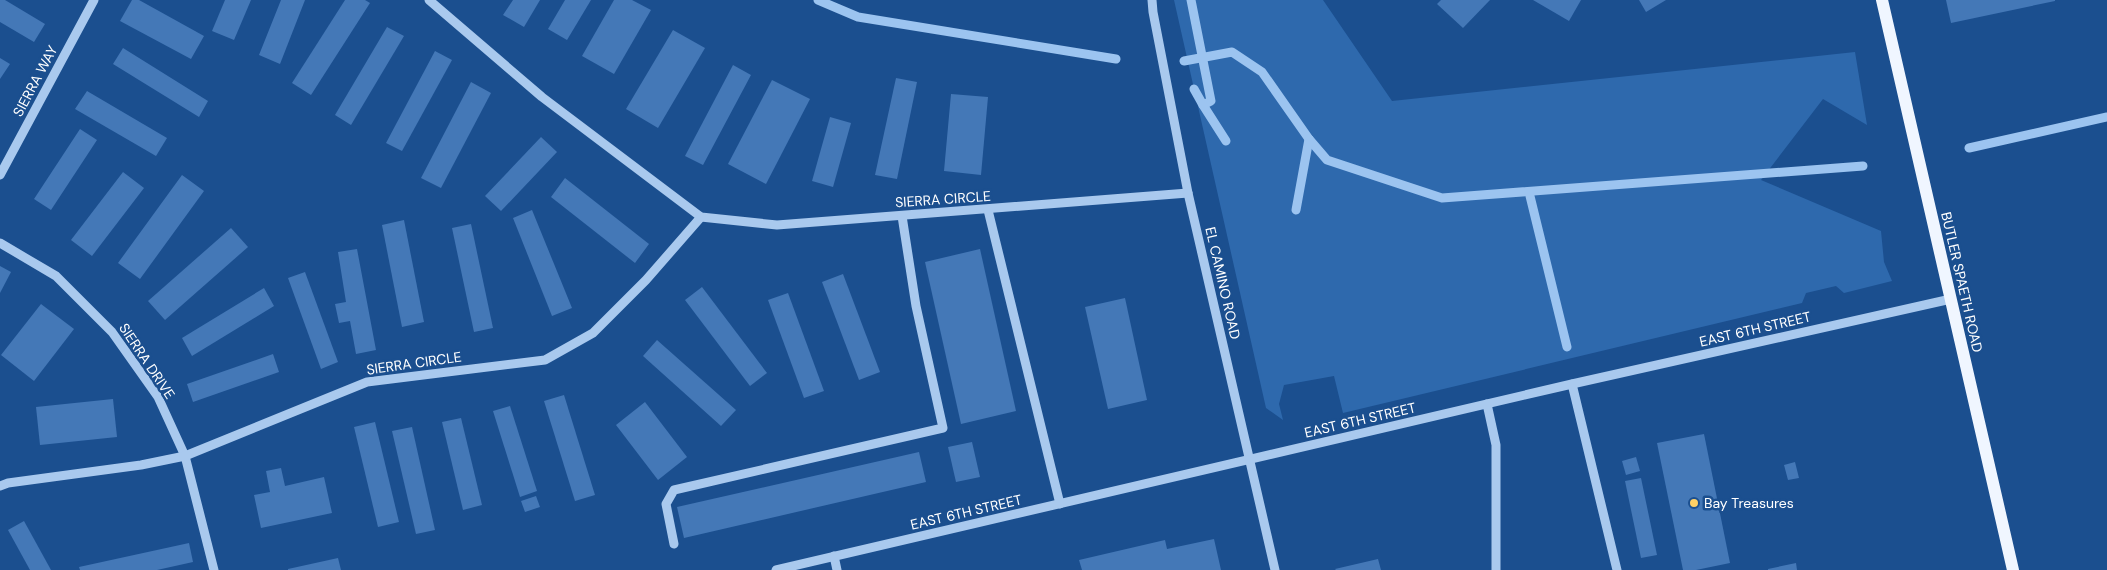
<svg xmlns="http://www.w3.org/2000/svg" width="2107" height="570" viewBox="0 0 2107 570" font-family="'DM Sans',sans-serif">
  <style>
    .green { fill: #2e69ad }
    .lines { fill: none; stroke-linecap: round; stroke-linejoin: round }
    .stream { stroke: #9cc4f0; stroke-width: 9 }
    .building { fill: #4478b7 }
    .minor { stroke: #a9c9ee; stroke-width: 9 }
    .major { stroke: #f0f6ff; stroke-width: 12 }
    .poi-dot { fill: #ffd166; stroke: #1b4f8f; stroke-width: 2 }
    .labels { text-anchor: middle; stroke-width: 5; stroke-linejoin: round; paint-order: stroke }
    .street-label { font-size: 14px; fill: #fff; stroke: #1b4f8f }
    .poi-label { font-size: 14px; fill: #fff; stroke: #1b4f8f; text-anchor: start }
  </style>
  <rect width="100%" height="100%" fill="#1b4f8f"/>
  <path class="green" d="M1174,0H1323L1392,101L1855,52L1867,125L1823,99L1761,180L1881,231L1884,262L1892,281L1844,293L1836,286L1806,293L1802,303L1343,413L1334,376L1284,385L1279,404L1283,420L1266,408Z"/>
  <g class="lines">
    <g class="stream">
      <path d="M818,0L858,17L1116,59"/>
      <path d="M1191,0L1211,101L1203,105L1194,89"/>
      <path d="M1184,61L1232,52L1262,72L1309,139L1327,160L1442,198L1863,166"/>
      <path d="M1203,105L1226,141"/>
      <path d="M1969,148L2107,117"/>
      <path d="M1529,192L1567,347"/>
      <path d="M1296,210L1309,139"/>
    </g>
  </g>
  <g class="building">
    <path d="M0,0H5L45,24L34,42L0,22Z"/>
    <path d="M132,0H139L204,36L191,59L120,21Z"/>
    <path d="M225,0H251L234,40L212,31Z"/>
    <path d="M281,0H305L280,64L259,55Z"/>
    <path d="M345,0H365L370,3L311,95L292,83Z"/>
    <path d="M513,0H540L524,27L503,15Z"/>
    <path d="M565,0H591L567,40L548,29Z"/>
    <path d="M614,0H632L651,10L614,74L582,56Z"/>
    <path d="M1441,0H1490L1463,28L1437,4Z"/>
    <path d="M1533,0H1581L1569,21Z"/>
    <path d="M1639,0H1666L1646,12Z"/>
    <path d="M1946,0H2055V1L1951,23Z"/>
    <path d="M387,27L404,36L351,125L335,115Z"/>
    <path d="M673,30L705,48L658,128L626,109Z"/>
    <path d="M123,48L208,101L199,117L113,64Z"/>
    <path d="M435,51L452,60L402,151L386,143Z"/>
    <path d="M0,58L10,64L0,79Z"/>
    <path d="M733,65L751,75L703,165L685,156Z"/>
    <path d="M896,78L917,82L897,179L875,175Z"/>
    <path d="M772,80L810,99L766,184L728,164Z"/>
    <path d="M471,82L491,93L441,188L421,178Z"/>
    <path d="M87,91L167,138L156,156L75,109Z"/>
    <path d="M951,94L988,97L981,175L944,171Z"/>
    <path d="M830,117L851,123L833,187L812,181Z"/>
    <path d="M80,129L97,140L51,210L34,199Z"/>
    <path d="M541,137L557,152L501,211L485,196Z"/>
    <path d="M123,172L144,188L92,256L71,240Z"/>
    <path d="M182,175L204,191L140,279L118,263Z"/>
    <path d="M565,178L649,244L635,263L551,197Z"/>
    <path d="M532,210L572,308L552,316L513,218Z"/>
    <path d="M404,220L424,322L402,327L382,225Z"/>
    <path d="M471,224L493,328L474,332L452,228Z"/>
    <path d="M231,228L248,247L165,320L148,301Z"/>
    <path d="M357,249L376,350L356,354L350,321L339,323L335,304L346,302L338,252Z"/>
    <path d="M980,249L1016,411L961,424L925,262Z"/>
    <path d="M0,266L11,272L0,293Z"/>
    <path d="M305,272L338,362L321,369L288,278Z"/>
    <path d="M843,274L880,372L859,380L822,282Z"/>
    <path d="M702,287L767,373L750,386L685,300Z"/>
    <path d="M264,288L274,306L192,356L182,338Z"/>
    <path d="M788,293L824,391L804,398L768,300Z"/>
    <path d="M1125,298L1147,400L1108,409L1085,307Z"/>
    <path d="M41,304L74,329L34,381L1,355Z"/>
    <path d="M657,340L736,410L721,426L643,356Z"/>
    <path d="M273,354L279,372L193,402L187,384Z"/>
    <path d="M564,395L595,495L575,501L544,401Z"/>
    <path d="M113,399L117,437L40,445L36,407Z"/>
    <path d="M645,402L687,457L658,480L616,425Z"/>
    <path d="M510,406L537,491L520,497L493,411Z"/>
    <path d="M461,418L482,505L463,510L442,422Z"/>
    <path d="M375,422L399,522L378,527L354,427Z"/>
    <path d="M412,427L435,530L416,534L392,431Z"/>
    <path d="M1704,434L1730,563L1696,570H1683L1657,443Z"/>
    <path d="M972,442L980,477L956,482L948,447Z"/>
    <path d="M919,452L926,482L684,538L677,507Z"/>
    <path d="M1636,457L1640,471L1626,475L1622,461Z"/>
    <path d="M1795,462L1799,478L1788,480L1784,465Z"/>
    <path d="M281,468L285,486L324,477L332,513L261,528L254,495L270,492L266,471Z"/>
    <path d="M1641,478L1657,555L1641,558L1625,481Z"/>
    <path d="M536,496L540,507L525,512L521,501Z"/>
    <path d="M24,521L51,570H30L8,530Z"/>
    <path d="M1214,539L1221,570H1082L1079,560L1165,540L1167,549Z"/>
    <path d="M189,543L193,562L157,570H80L79,567Z"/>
    <path d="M338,558L341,570H288V569Z"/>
    <path d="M1378,559L1381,570H1336L1335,569Z"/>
    <path d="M1796,563L1797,570H1768V569Z"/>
  </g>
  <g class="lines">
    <g class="minor">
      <path d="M429,0L542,97L701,217L777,225L1188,193"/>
      <path d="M1152,0L1153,12L1188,193L1275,570"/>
      <path d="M0,175L94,0"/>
      <path d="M988,210L1060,504"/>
      <path d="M0,243L56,276L112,332L158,397L185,456L214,570"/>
      <path d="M1572,384L1617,570"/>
      <path d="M1487,404L1496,445V570"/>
      <path d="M0,486L8,483L141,465L185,456L367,382L545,360L593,333L646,280L701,217"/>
      <path d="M674,544L666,504L674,490L943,428L916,306L902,216"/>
      <path d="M834,556L837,570"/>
      <path d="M776,570L1572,384L1951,299"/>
    </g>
    <path class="major" d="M1882,0L2013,570"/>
  </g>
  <circle class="poi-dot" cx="1694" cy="503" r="5"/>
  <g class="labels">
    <g class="street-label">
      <text transform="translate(35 81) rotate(-62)" y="5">SIERRA WAY</text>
      <text transform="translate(943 199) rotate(-4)" y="5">SIERRA CIRCLE</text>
      <text transform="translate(1962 282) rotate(77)" y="5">BUTLER SPAETH ROAD</text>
      <text transform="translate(1223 283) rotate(77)" y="5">EL CAMINO ROAD</text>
      <text transform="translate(1755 329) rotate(-13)" y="5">EAST 6TH STREET</text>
      <text transform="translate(147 361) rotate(56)" y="5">SIERRA DRIVE</text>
      <text transform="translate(414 363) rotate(-8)" y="5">SIERRA CIRCLE</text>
      <text transform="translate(1360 420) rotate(-13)" y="5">EAST 6TH STREET</text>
      <text transform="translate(966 512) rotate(-13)" y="5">EAST 6TH STREET</text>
    </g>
    <g class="poi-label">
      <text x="1704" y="508">Bay Treasures</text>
    </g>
  </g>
</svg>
